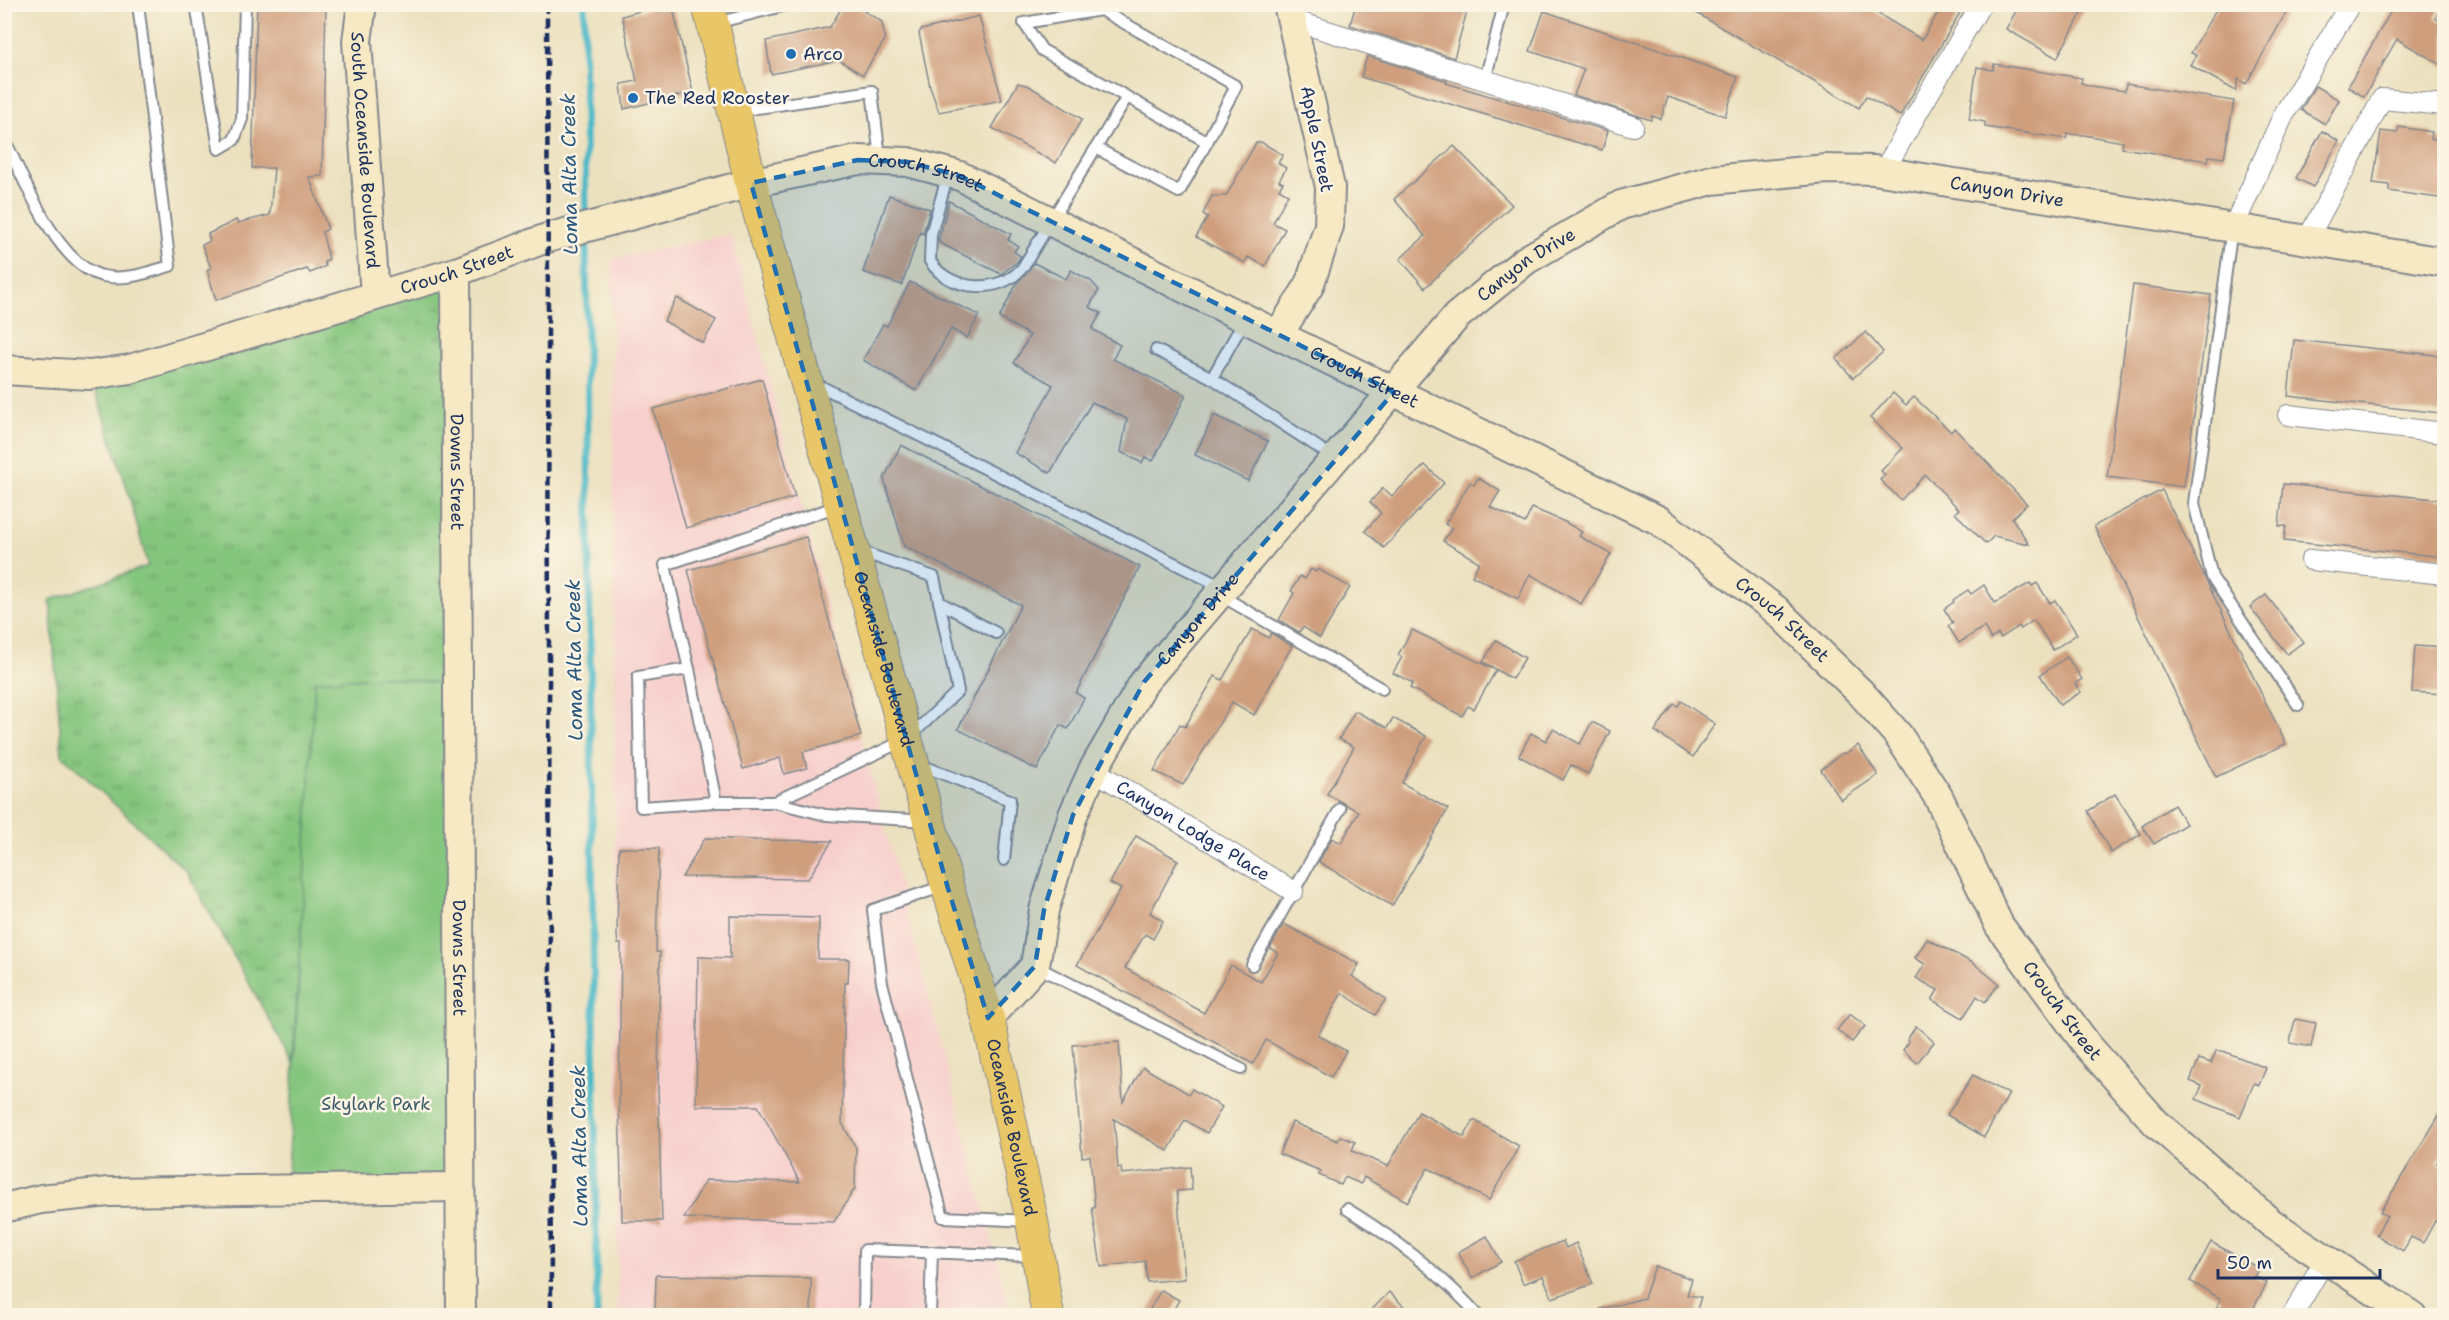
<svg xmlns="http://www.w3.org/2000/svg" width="2449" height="1320" viewBox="0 0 2449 1320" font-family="'Shantell Sans',sans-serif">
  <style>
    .built { fill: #f7d0cd }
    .grass { fill: url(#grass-tufts); stroke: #507a6e; stroke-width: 1.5 }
    .green { fill: #85c67e; stroke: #507a6e; stroke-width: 1.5 }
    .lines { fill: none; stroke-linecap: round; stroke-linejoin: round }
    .stream { stroke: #4cb9c7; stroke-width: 7 }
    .building { fill: #cf9e7d }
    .lane-casing { stroke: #84888e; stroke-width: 14 }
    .street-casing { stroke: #84888e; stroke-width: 22 }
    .secondary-casing { stroke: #84888e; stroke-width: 32 }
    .primary-casing { stroke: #84888e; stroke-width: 34 }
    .lane { stroke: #fff; stroke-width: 10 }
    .street { stroke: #fff; stroke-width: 20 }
    .secondary { stroke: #f6e9c3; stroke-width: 28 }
    .primary { stroke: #e9c769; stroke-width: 32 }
    .rail { stroke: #1b2f5e; stroke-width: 4.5; stroke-dasharray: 9 4.5; stroke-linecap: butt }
    .marked { fill: #1f6fb2; fill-opacity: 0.2; stroke: #1f6fb2; stroke-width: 4.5; stroke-dasharray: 12 8; stroke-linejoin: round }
    .poi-dot { fill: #1f6fb2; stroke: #fcf5e5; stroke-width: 2 }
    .labels { text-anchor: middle; stroke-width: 5; stroke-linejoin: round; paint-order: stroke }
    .poi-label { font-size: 18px; fill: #1b2f5e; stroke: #fcf5e5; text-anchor: start }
    .street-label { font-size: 18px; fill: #1b2f5e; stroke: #fcf5e5 }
    .park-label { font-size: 18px; fill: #3b5c68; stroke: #fcf5e5 }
    .water-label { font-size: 20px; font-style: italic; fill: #2a587e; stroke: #fcf5e5 }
  </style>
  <defs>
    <pattern id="grass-tufts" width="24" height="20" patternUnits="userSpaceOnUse" patternTransform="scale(1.5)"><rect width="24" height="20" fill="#85c67e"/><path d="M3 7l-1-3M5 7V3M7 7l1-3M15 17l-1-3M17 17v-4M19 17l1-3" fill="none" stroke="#6ca16a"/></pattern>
  </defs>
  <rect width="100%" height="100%" fill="#fcf5e5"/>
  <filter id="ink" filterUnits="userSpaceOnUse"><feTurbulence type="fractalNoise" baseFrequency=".0167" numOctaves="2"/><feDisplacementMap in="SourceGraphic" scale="12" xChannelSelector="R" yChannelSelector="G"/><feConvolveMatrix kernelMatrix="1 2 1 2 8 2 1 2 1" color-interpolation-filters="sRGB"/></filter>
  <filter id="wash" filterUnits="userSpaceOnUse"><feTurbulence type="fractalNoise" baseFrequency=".008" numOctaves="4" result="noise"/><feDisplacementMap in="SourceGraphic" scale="24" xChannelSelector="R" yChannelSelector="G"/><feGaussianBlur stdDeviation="1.35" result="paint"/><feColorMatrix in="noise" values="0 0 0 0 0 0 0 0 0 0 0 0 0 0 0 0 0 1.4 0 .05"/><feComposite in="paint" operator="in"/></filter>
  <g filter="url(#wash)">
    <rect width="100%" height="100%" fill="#ece1bf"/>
    <path class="built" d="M731,234L1010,1310V1315H618L612,259Z"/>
    <path class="grass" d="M456,272L458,685L317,681L293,1062L187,872L62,755L50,600L148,566L127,488L90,375Z"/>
    <path class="green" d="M386,677L458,685L461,1188L287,1190L315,681Z"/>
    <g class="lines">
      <g class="stream">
        <path d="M584,4L586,221"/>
        <path d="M586,235L597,1316"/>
      </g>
    </g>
    <g id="blocks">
      <g class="building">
        <path d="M257,4H326L322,176L309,177L328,229L322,232L329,259L324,262L326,266L310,273L307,269L216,300L207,270L211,268L202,245L210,241L208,234L236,220L238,223L270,215L274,168H252Z"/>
        <path d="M654,4H672L693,92L624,109L621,84L637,81L622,16L655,7Z"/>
        <path d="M844,4H853L882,22L885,40L863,75L839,60L771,74L766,41L830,27Z"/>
        <path d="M1356,4H1469L1454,58L1350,25Z"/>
        <path d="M1681,4H1862L1922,40L1943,4H1965L1900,116L1866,96L1859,108Z"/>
        <path d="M2020,4H2087L2057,58L2006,29Z"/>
        <path d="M2219,4H2291L2246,84L2238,79L2236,91L2190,65L2196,55L2191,53Z"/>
        <path d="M2395,4H2443L2435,18L2445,24V67L2397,39L2364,97L2348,87Z"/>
        <path d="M1544,11L1738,77L1725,116L1668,97L1661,119L1652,116L1651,120L1574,95L1584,69L1530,51Z"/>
        <path d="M979,16L1002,100L939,112L930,87L919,33L921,30Z"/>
        <path d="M1367,56L1447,81L1446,83L1608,131L1602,150L1361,77Z"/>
        <path d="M1994,64L2082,78L2081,83L2091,86L2125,91L2126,84L2234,101L2224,158L2209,156L2208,161L2122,148L2123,142L2084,135L2067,134L2066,139L1985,127V122L1969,119L1977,67L1993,70Z"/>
        <path d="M1018,83L1029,86L1082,119L1056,163L992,128Z"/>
        <path d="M2315,86L2339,100L2325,124L2301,110Z"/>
        <path d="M2399,127L2432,132L2431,139L2445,140V199L2389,191V185L2373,183L2381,131L2397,133Z"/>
        <path d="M2322,131L2339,141L2313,187L2296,178Z"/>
        <path d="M1261,142L1283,155L1278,163L1286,168L1279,181L1283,183L1279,189L1288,194L1273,223L1285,229L1265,266L1248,257L1245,263L1196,237L1208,217L1203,214L1212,196H1226L1256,143Z"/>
        <path d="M1454,146L1512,205L1425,288L1400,259L1425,236L1394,199Z"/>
        <path d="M889,195L930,209L923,234L920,232L902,285L863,272Z"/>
        <path d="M949,201L1011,234L1008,240L1018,246L1014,252L1021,256L1017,262L1001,274L938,242Z"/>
        <path d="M1034,263L1066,279L1071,270L1091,281L1099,290L1089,307L1101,313L1092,329L1120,345L1113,359L1186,395L1153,461L1145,457L1142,463L1121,452L1127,419L1092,402L1050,473L1015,453L1053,385L1014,363L1030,335L999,318L1017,283Z"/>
        <path d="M910,282L979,315L967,338L951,329L916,391L863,360L883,324L887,326Z"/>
        <path d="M2133,285L2211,295L2184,487L2107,477Z"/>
        <path d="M677,298L716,320L703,343L664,321Z"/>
        <path d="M1866,332L1883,352L1853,378L1836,359Z"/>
        <path d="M2294,340L2445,356V396H2442L2440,413L2288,396Z"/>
        <path d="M762,379L795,497L686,528L653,409Z"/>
        <path d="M1893,393L1906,405L1914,397L1951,432L1954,428L2027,504L2012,518L2029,544L1994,536L1986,544L1955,513L1959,509L1925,475L1901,500L1880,480L1885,475L1881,471L1903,448L1870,418Z"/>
        <path d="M1214,415L1268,441L1248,481L1195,455Z"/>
        <path d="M901,445L1140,567L1076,693L1084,698L1068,729L1060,725L1037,770L958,729L1021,605L904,546L884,479Z"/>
        <path d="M1425,465L1444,483L1384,548L1365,531L1381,513L1370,502L1383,488L1392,496Z"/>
        <path d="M1478,478L1500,491L1490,507L1525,523L1532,508L1565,522L1582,532L1579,536L1611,554L1581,604L1530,574L1518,599L1472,576L1479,562L1443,541L1452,528L1445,524L1470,482L1474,485Z"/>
        <path d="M2283,484L2445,500V557L2284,541L2286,526H2279Z"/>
        <path d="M2162,490L2286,744L2216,777L2094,526Z"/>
        <path d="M806,537L861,736L803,752L807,768L784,774L780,758L743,769L688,570Z"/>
        <path d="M1311,569L1316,572L1318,569L1350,587L1320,638L1303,627L1299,632L1279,620L1294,593L1291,591L1300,576L1305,579Z"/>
        <path d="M2030,583L2032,586L2037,583L2050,603L2055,600L2077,634L2053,650L2034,620L2021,629L2019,626L2001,638L1998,634L1991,639L1984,627L1959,643L1948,626L1953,623L1944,609L1954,602L1953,600L1968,590L1971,594L1984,585L1995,603Z"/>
        <path d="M2266,595L2303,642L2287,654L2250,607Z"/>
        <path d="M1252,629L1269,638L1271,633L1292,646L1254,715L1232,702L1183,785L1154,771L1180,724L1185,727L1215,676L1222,680Z"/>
        <path d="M1412,630L1496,670L1474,709L1468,706L1462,716L1410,688L1413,683L1393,673L1402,657L1398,655Z"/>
        <path d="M1496,640L1525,658L1512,679L1483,662Z"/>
        <path d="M2415,646L2445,648V694L2412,692Z"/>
        <path d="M2067,657L2082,679L2075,684L2081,692L2060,705L2040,675Z"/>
        <path d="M1681,701L1715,724L1693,757L1655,731L1674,704L1678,706Z"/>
        <path d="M1355,711L1387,728L1393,718L1426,736L1402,783L1448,809L1392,906L1319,862L1332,838L1341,843L1359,812L1327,794L1354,747L1339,739Z"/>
        <path d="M1592,722L1610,731L1588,774L1571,765L1563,780L1519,756L1531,733L1546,741L1553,729L1580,744Z"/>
        <path d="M1858,745L1878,775L1841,800L1821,770L1842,753L1845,754Z"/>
        <path d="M2115,794L2141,834L2111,853L2088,811Z"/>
        <path d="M2174,805L2186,824L2154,844L2142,826Z"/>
        <path d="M1136,836L1178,860L1150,913L1163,921L1153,939L1145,934L1125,968L1204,1013L1231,965L1261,982L1278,953L1270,948L1284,924L1359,964L1352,976L1386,999L1375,1015L1342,993L1318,1035L1346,1051L1331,1077L1266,1040L1253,1064L1077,965L1121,889L1110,883Z"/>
        <path d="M705,838L756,840L832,841L808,879L682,877Z"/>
        <path d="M619,848H659L656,952H660L658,1086L662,1221H622L619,1101L621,944H618L617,935Z"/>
        <path d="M730,916L819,918L818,959H849L848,983H845L842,1123L856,1148L855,1188L834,1222L684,1218L706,1180L800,1182L758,1106H696L698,957L730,958Z"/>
        <path d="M1927,939L1973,963L1999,984L1985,1002L1977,996L1963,1018L1932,1000L1938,990L1916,978L1925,964L1915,958Z"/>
        <path d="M1850,1014L1865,1026L1852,1042L1837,1030Z"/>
        <path d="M2295,1019L2316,1023L2311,1047L2290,1043Z"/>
        <path d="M1916,1026L1934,1042L1917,1063L1903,1050L1909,1042L1907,1040Z"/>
        <path d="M1119,1042L1123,1102L1143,1067L1189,1094L1192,1089L1222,1107L1207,1133L1185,1120L1168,1151L1114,1119L1118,1168H1121L1122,1174L1190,1167L1192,1190L1177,1191L1185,1279L1147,1282L1145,1261L1101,1267L1092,1208H1095L1090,1156L1082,1157L1073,1045Z"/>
        <path d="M2216,1051H2223L2266,1068L2259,1085L2254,1083L2240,1117L2196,1099L2202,1086L2190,1081L2199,1059L2211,1063Z"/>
        <path d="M1973,1075L2009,1094L1984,1137L1947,1115Z"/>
        <path d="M2445,1106V1149L2437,1163L2445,1167V1227L2435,1221L2423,1243L2411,1237L2403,1251L2376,1235L2387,1216L2380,1212Z"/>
        <path d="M1419,1112L1464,1137L1474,1120L1519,1146L1489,1200L1428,1168L1408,1202L1364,1177L1361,1184L1345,1177L1341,1185L1319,1175L1321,1171L1279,1154L1292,1122L1338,1141L1340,1136L1355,1142L1352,1151L1388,1166Z"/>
        <path d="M1487,1236L1501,1262L1472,1278L1458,1252Z"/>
        <path d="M1563,1241L1566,1248L1576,1243L1593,1284L1552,1298L1543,1276L1523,1284L1514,1261Z"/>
        <path d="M2211,1242L2260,1269L2255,1276L2267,1283L2249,1316H2212L2221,1299L2190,1281Z"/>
        <path d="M1655,1266L1692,1279L1687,1295L1701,1297L1695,1316H1601V1309L1644,1298Z"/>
        <path d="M656,1275L811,1278V1316H655Z"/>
        <path d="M1161,1290L1179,1300L1170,1316H1146Z"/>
        <path d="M1389,1292L1414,1316H1366Z"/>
      </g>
    </g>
  </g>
  <g filter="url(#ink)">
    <use href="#blocks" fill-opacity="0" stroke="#84888e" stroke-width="1.5"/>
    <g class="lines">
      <g class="lane-casing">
        <g id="lane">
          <path d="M196,4L219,149L234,140L242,119L245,4"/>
          <path d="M716,23L790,4"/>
          <path d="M1485,80L1503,8"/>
          <path d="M737,111L872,91L880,158"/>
          <path d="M4,138C23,177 57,266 103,276C127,281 148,272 170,266L138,4"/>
          <path d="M1096,148L1179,192L1207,142"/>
          <path d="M948,174L931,234L930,261C949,292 1001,295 1023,267L1127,97L1207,142L1236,86L1101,10L1024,23L1042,50L1127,97"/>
          <path d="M2232,228L2194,503L2212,577L2298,705"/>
          <path d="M1245,319L1212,378L1333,457"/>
          <path d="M1156,350L1212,378"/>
          <path d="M812,382L1222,587"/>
          <path d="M838,506L665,565L689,669L716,802H774L826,815L927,821"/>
          <path d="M1220,595L1382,689"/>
          <path d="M939,602L996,633"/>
          <path d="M689,669L638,677L641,807L716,802"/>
          <path d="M918,764L1010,800L1004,860"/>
          <path d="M774,802L907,739L958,691L934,577L859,551"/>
          <path d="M944,886L873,910L882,983L943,1217L1029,1221"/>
          <path d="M1252,965L1340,809"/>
          <path d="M1035,966L1241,1069"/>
          <path d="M1347,1209C1394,1238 1441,1274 1479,1316"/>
          <path d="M864,1316L865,1250L1035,1256"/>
          <path d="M930,1316L932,1252"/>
        </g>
      </g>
      <g class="street-casing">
        <g id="street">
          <path d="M1292,20L1633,126"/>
          <path d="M1883,172L1981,4"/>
          <path d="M2233,228L2283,116L2350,4"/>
          <path d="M2307,240L2382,99L2444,105"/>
          <path d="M2288,415L2444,433"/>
          <path d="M2311,560L2444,574"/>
          <path id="s1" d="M1093,770L1293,891"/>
          <path d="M2292,1316L2325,1260"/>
        </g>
      </g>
      <g class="secondary-casing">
        <g id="secondary">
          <path id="s2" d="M362,4L357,41L375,296"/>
          <path id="s3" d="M456,272L461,1316"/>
          <path d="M1278,335L1309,286L1329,226L1330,187L1288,4"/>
          <path id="s4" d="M4,370L90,375L130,369L456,272L547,238L751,183L858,160L908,162L960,176L1278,335L1658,520L1776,610L1861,693L1898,735L1939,798L1999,925L2087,1045L2156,1123L2271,1223L2412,1316"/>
          <path id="s5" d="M988,1018L1035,966L1044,910L1073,815L1093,770L1144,682L1457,316L1526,260L1621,205L1712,180L1826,169L1874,170L2444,262"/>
          <path d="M4,1208L41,1199L109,1192L460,1187"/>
        </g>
      </g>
      <g class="primary-casing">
        <g id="primary">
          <path id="s6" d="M708,4L751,183L947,885L988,1018L1032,1221L1048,1316"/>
        </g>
      </g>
      <use href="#lane" class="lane"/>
      <use href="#street" class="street"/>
      <use href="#secondary" class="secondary"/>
      <use href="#primary" class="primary"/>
      <path class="rail" d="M547,4L551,1316"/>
    </g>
  </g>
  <path class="marked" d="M858,160L908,162L960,176L1394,392L1144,682L1073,815L1044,910L1035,966L988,1018L947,885L751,183Z"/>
  <g class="poi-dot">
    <circle cx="791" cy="54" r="6"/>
    <circle cx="633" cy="98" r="6"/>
  </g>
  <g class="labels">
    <g class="poi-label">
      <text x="803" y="60">Arco</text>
      <text x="645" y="104">The Red Rooster</text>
    </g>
    <g class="street-label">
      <text transform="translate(1317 139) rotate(79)" y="6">Apple Street</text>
      <text dy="6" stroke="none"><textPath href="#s2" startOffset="147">South Oceanside Boulevard</textPath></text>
      <text dy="6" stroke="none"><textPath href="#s4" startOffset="954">Crouch Street</textPath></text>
      <text dy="6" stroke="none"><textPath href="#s5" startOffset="1449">Canyon Drive</textPath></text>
      <text dy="6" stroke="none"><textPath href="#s5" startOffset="945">Canyon Drive</textPath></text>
      <text dy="6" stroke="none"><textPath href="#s4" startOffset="468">Crouch Street</textPath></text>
      <text dy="6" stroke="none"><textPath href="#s4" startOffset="1440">Crouch Street</textPath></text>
      <text dy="6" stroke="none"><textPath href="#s3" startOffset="200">Downs Street</textPath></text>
      <text dy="6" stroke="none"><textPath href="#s5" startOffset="460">Canyon Drive</textPath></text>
      <text dy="6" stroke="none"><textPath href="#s4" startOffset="1926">Crouch Street</textPath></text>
      <text dy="6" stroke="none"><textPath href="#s6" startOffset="678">Oceanside Boulevard</textPath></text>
      <text dy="6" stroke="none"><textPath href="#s1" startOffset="117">Canyon Lodge Place</textPath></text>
      <text dy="6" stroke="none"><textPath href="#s3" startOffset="686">Downs Street</textPath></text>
      <text dy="6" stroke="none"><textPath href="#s4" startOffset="2412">Crouch Street</textPath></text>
      <text dy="6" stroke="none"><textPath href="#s6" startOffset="1164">Oceanside Boulevard</textPath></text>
    </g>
    <g class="park-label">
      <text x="376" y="1110">Skylark Park</text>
    </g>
    <g class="water-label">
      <text transform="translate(569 174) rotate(-91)" y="7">Loma Alta Creek</text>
      <text transform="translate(574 660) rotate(-91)" y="7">Loma Alta Creek</text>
      <text transform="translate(579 1146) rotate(-91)" y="7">Loma Alta Creek</text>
    </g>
  </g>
  <rect width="2449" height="1320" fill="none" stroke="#fcf5e5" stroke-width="24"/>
  <path d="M2218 1269v9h162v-9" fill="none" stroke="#1b2f5e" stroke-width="3"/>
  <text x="2227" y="1269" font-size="18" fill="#1b2f5e" stroke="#fcf5e5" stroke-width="4.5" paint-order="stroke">50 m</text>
</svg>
